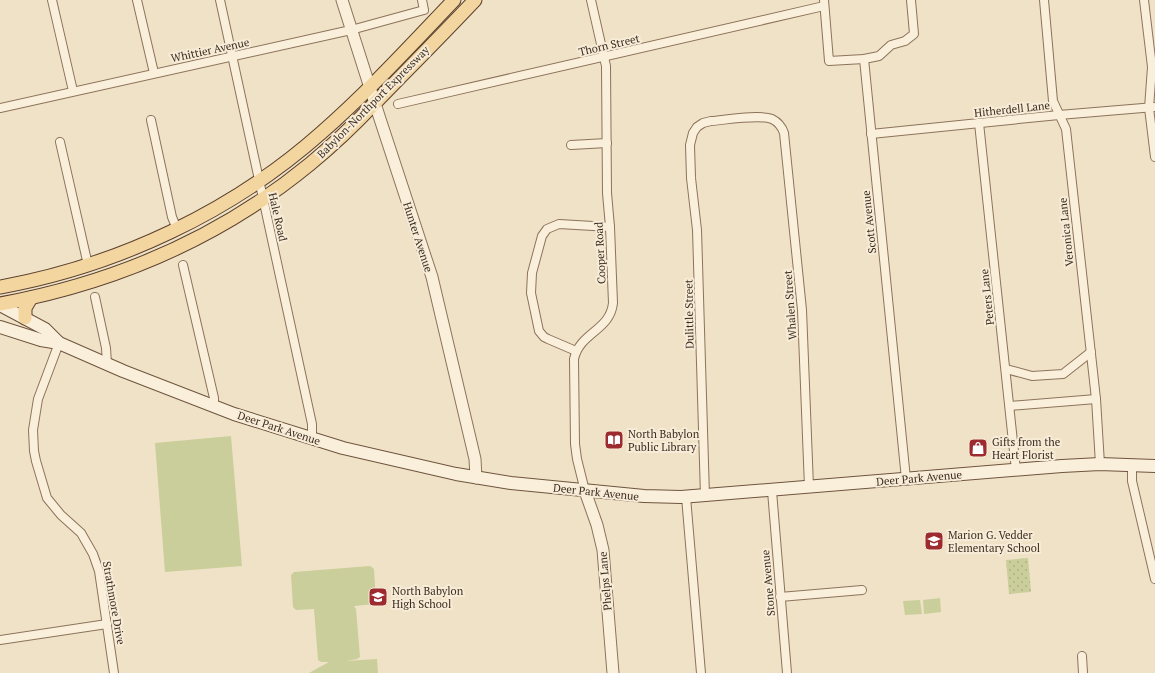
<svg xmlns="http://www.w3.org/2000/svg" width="1155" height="673" viewBox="0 0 1155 673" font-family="'PT Serif',serif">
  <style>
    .grass { fill: url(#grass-dots) }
    .pitch { fill: #cace9a }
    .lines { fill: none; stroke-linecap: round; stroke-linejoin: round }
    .minor-casing { stroke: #8c735b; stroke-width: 10 }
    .tertiary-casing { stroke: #8c735b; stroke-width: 13 }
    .secondary-casing { stroke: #6e543e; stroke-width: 14 }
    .primary-casing { stroke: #5a412f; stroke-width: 15 }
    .minor { stroke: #faefdb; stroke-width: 8 }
    .tertiary { stroke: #faefdb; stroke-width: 11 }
    .secondary { stroke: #faefdb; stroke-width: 12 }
    .primary { stroke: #f3d59f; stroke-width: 13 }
    .labels { text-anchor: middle; stroke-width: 4; stroke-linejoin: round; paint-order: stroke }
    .street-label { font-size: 11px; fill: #3c2c1f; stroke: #f7ecd7 }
    .poi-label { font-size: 11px; fill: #3c2c1f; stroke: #f7ecd7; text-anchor: start }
  </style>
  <defs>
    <pattern id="grass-dots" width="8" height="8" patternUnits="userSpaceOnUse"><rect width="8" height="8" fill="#cace9a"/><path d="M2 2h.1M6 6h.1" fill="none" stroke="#aeb184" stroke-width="1.8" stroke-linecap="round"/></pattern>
  </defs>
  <rect width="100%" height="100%" fill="#f0e2c7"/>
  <path class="grass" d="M1028,558L1031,592L1009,594L1006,560Z"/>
  <g class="pitch">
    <path d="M231,436L242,566L165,572L155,443Z"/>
    <path d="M370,566L374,569L376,601L374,604L354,606L356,609L360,657L357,659L346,661L377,659L378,673H309L329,662H321L318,660L314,609L296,610L293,607L291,575L294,572Z"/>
    <path d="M940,598L941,612L924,614L923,600Z"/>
    <path d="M920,600L922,614L905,615L903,601Z"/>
  </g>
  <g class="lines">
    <g class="minor-casing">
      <g id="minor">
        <path d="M52,0L73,91"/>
        <path d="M137,0L154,73"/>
        <path d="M220,0L312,424V439"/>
        <path d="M824,0L829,61L864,59L879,56L891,45L905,41L914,34L911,0"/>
        <path d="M1044,0L1053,101L1066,129L1096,399L1100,464"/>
        <path d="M1144,0L1152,67L1149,108L1155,157"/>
        <path d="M864,59L906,479"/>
        <path d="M398,104L824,6"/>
        <path d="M0,108L351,30L424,10L422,0"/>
        <path d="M151,120L172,217L177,229"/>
        <path d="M979,123L1016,470"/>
        <path d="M871,134L1059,115L1155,107"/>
        <path d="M60,142L88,265"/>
        <path d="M571,145L607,143"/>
        <path d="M183,265L214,398V407"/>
        <path d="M95,297L106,348L107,364"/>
        <path d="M59,343L38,399L33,430L34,451L36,461L47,498L61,515L81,533L93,554L99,571L114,673"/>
        <path d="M576,351L548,339L544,337L539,331L531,293L532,273L542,236L547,229L559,224L610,227"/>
        <path d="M1006,369L1032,376L1063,374L1091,352"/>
        <path d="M1010,406L1096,399"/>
        <path d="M1132,465V481L1155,579"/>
        <path d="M585,491L577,459L575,444L574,359C580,332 610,331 613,303L610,227L607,193L606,66L591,0"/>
        <path d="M772,491L787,673"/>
        <path d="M705,496L697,230L691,178L690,145L693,133L697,127L703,123L711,121C725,120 759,114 772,119C778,122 782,127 784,133L802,310L809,487"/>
        <path d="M686,497L701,673"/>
        <path d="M780,597L862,590"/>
        <path d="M0,640L107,624"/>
        <path d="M1082,656L1083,673"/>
      </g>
    </g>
    <g class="tertiary-casing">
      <g id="tertiary">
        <path d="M342,0L380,119L432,277L475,459L476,478"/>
        <path d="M585,491L597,525L603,550L613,673"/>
      </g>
    </g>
    <g class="secondary-casing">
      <g id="secondary">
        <path d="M0,305L45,329L59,343"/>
        <path d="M0,327L41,340L59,343L123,371L234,414L343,448L456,474L511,483L644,496L681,497L1062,466L1100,464L1155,466"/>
      </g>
    </g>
    <g class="primary-casing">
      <g id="primary">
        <path d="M0,287C117,266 232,212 321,133C368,92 411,45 454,0"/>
        <path d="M0,304C114,283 220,238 310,164C333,145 354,125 374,104C408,69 442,35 475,0"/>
        <path d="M25,318V308L31,298"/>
      </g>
    </g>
    <use href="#minor" class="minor"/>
    <use href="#tertiary" class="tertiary"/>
    <use href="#secondary" class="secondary"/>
    <use href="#primary" class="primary"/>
  </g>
  <defs>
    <g id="library-square" transform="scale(1)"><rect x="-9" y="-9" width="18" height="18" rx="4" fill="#9c2a2f" stroke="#f7ecd7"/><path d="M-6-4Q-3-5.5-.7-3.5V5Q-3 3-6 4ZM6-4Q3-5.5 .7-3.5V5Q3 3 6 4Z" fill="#fff"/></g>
    <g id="shop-square" transform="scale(1)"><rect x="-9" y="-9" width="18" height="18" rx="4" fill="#9c2a2f" stroke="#f7ecd7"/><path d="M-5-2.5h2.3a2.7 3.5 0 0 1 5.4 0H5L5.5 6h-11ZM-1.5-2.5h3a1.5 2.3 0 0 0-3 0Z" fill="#fff"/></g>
    <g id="school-square" transform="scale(1)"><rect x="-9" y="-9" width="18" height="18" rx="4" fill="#9c2a2f" stroke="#f7ecd7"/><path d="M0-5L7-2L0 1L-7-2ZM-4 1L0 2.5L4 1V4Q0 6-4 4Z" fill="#fff"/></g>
  </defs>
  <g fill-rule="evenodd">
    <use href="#library-square" x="614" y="440"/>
    <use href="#shop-square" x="978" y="448"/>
    <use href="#school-square" x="934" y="541"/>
    <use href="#school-square" x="378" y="597"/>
  </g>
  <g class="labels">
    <g class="street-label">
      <text transform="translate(609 45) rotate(-13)" y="4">Thorn Street</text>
      <text transform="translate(210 50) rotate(-12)" y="4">Whittier Avenue</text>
      <text transform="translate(373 102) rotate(-45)" y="4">Babylon-Northport Expressway</text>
      <text transform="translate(1012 109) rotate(-6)" y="4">Hitherdell Lane</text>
      <text transform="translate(278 217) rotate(77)" y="4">Hale Road</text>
      <text transform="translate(869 222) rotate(-96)" y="4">Scott Avenue</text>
      <text transform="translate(1066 232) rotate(-96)" y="4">Veronica Lane</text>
      <text transform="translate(418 237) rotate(72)" y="4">Hunter Avenue</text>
      <text transform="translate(600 253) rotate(-93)" y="4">Cooper Road</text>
      <text transform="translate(987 297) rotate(-96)" y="4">Peters Lane</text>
      <text transform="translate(790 305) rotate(-94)" y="4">Whalen Street</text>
      <text transform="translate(689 314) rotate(-91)" y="4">Dulittle Street</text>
      <text transform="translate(279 428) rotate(18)" y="4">Deer Park Avenue</text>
      <text transform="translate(919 478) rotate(-5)" y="4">Deer Park Avenue</text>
      <text transform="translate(596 492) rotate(6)" y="4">Deer Park Avenue</text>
      <text transform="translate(605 581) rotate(-95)" y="4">Phelps Lane</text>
      <text transform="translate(768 583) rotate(-95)" y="4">Stone Avenue</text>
      <text transform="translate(114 603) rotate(80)" y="4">Strathmore Drive</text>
    </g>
    <g class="poi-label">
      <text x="628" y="438">North Babylon<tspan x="628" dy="13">Public Library</tspan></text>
      <text x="992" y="446">Gifts from the<tspan x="992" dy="13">Heart Florist</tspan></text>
      <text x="948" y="539">Marion G. Vedder<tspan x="948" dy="13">Elementary School</tspan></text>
      <text x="392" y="595">North Babylon<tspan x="392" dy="13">High School</tspan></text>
    </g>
  </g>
</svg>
